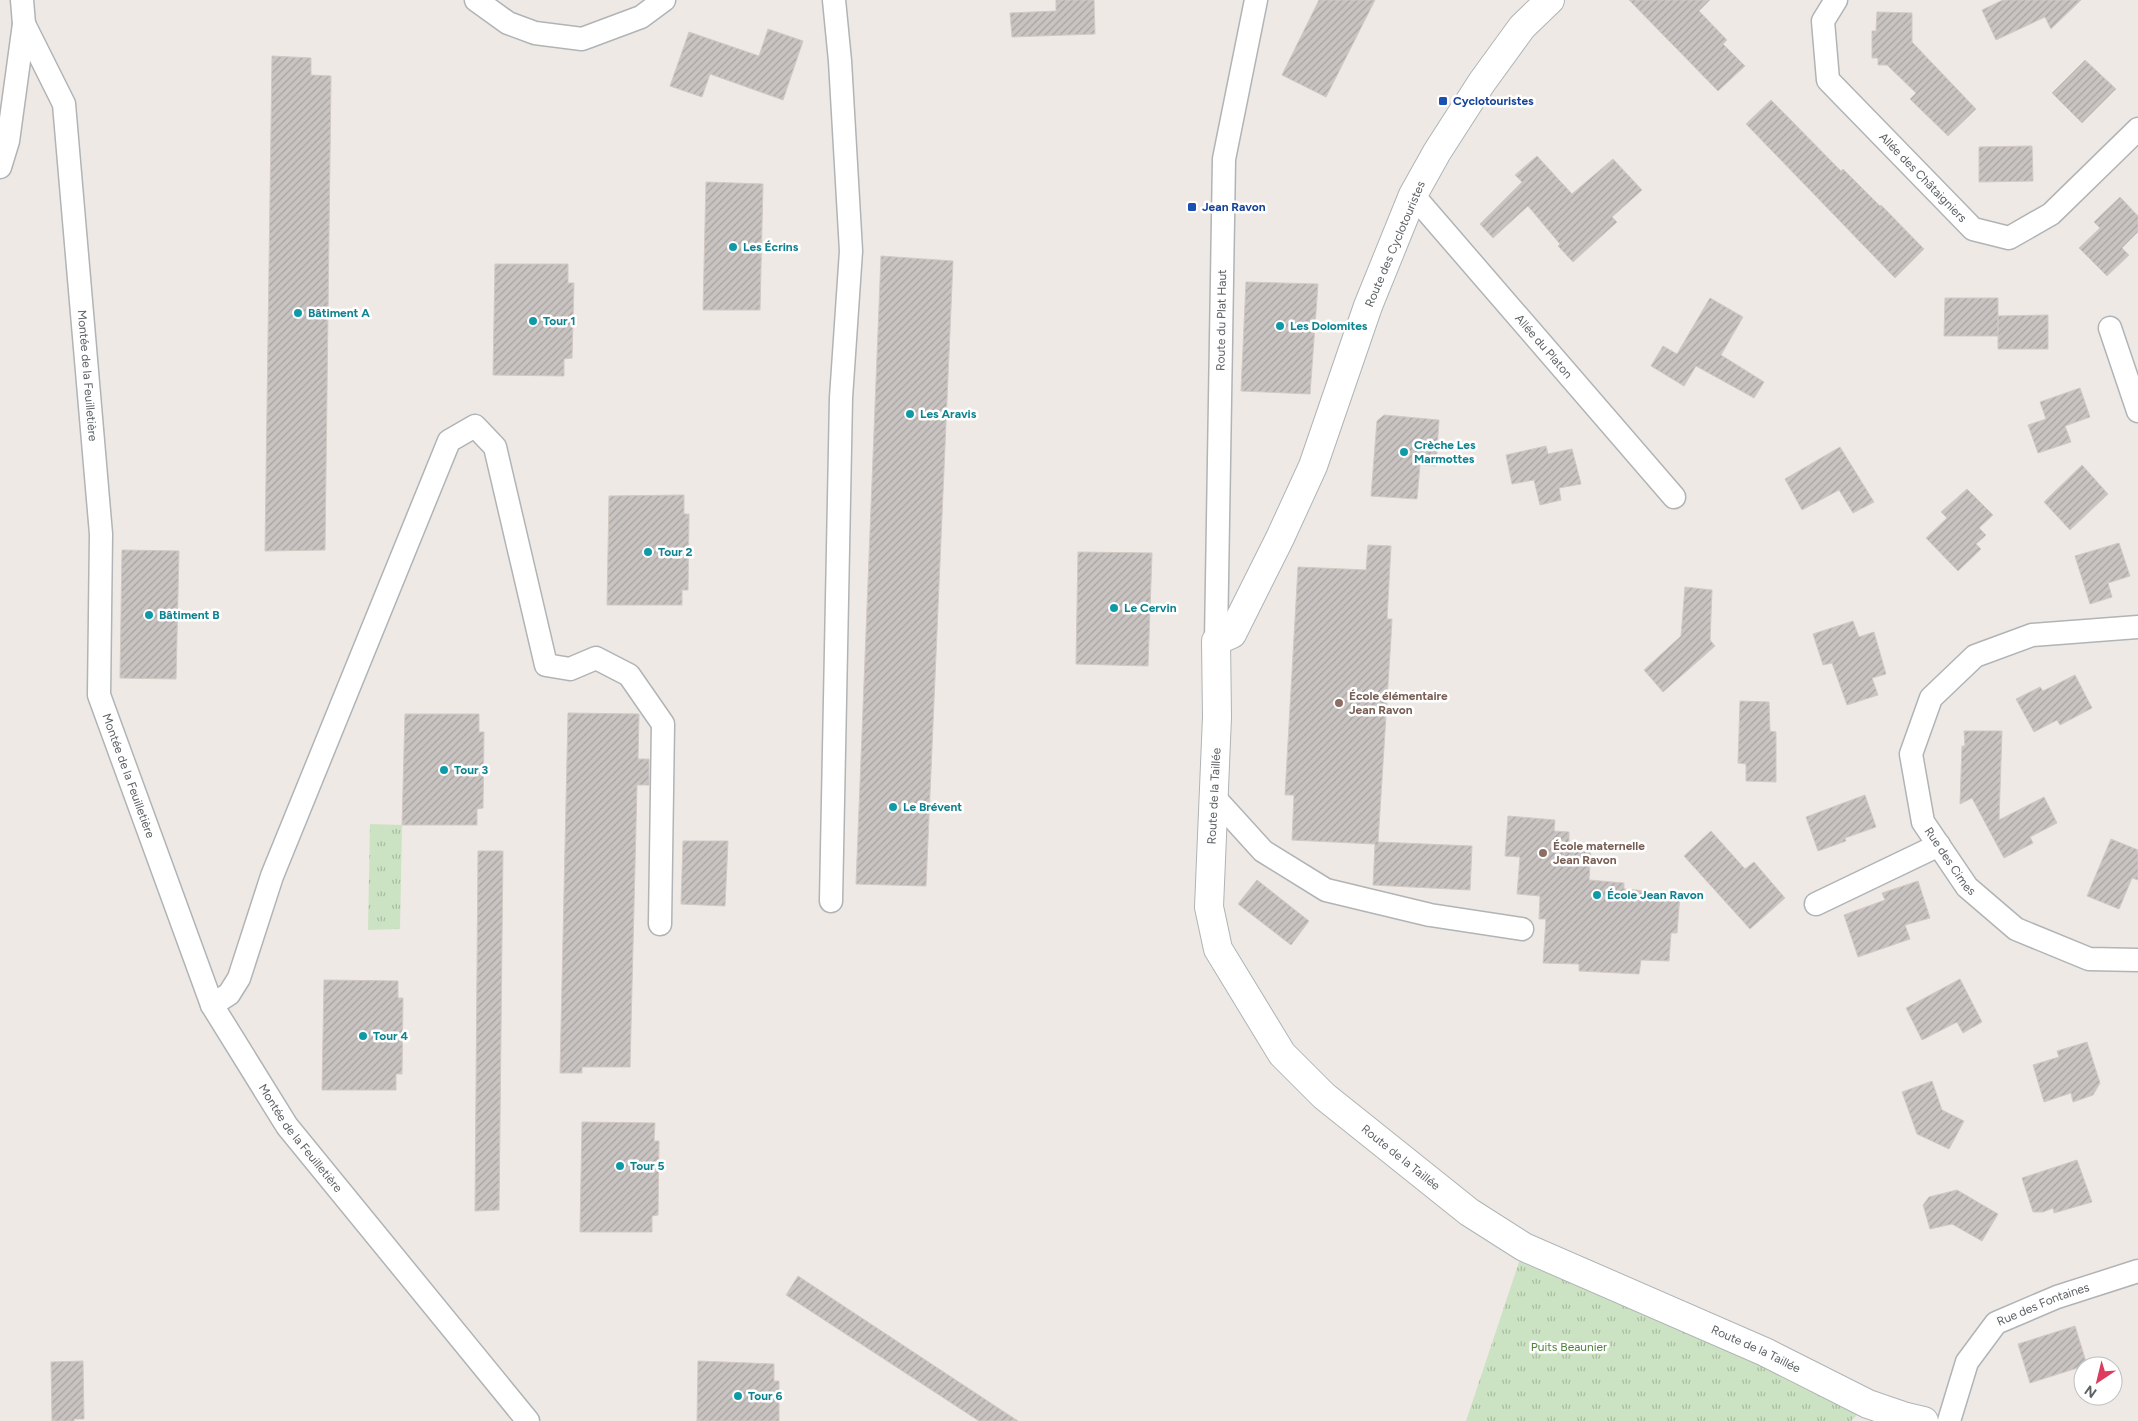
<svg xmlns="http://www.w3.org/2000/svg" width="2138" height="1421" viewBox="0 0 2138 1421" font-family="Figtree,sans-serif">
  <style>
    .park { fill: url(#park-tufts) }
    .building { fill: url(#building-hatch); stroke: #d2c9c3 }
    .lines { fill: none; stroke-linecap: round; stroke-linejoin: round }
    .street-casing { stroke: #b0b4b6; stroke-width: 25 }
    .secondary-casing { stroke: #afb4b6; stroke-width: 30 }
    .street { stroke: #fff; stroke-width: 22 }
    .secondary { stroke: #fff; stroke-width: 28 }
    .transit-dot { fill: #1a4fb4; stroke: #fff; stroke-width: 2 }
    .culture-dot { fill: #0f9aa8; stroke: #fff; stroke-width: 2 }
    .education-dot { fill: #8d6e63; stroke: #fff; stroke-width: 2 }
    .labels { text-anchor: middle; stroke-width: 5; stroke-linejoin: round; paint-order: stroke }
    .transit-label { font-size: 12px; font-weight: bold; fill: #164399; stroke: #fff; text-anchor: start }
    .street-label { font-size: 12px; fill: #5c6264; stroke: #fff }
    .culture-label { font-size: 12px; font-weight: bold; fill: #0d838f; stroke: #fff; text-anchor: start }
    .education-label { font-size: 12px; font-weight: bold; fill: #785e54; stroke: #fff; text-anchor: start }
    .park-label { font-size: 12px; fill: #4d833c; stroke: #fff }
  </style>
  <defs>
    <pattern id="park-tufts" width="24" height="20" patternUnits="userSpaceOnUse" patternTransform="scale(1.25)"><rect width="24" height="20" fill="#cce3c3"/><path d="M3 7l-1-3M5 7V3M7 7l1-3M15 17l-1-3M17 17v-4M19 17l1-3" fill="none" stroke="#a9bba2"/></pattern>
    <pattern id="building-hatch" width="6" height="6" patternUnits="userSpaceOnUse" patternTransform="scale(1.25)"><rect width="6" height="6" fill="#c9c4c2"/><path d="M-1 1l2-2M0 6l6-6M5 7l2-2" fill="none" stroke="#a6a3a1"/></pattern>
  </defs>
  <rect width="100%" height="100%" fill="#eee9e5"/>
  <g class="park">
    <path d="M370,824L402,825L400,929L368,930Z"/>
    <path d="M1524,1247L1868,1404L1851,1421H1466Z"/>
  </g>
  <g class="building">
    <path d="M1056,0H1094L1095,34L1012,37L1010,13L1056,11Z"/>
    <path d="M1319,0H1375L1326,97L1282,75Z"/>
    <path d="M1629,0H1710L1699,11L1727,40L1723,44L1745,66L1718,91Z"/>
    <path d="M2003,0H2081L2051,29L2045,17L1996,40L1982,10Z"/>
    <path d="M1877,12L1912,13V42L1976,109L1948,136L1910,99L1916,93L1887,65H1878V58H1872V31H1876Z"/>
    <path d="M768,29L803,41L783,100L710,74L702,97L670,86L689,32L759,56Z"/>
    <path d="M272,56L311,58V75L331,76L325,550L265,551Z"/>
    <path d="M2085,60L2116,89L2082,123L2052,93Z"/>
    <path d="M1771,100L1841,171L1843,169L1880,206L1881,205L1924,249L1895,278L1746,124Z"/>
    <path d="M2032,146L2033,181L1979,182V147Z"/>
    <path d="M1537,156L1572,194L1613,159L1642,190L1612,217L1617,222L1573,262L1558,246L1560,244L1528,206L1493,238L1480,224L1522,182L1515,175Z"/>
    <path d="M706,182L763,184L760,310H703Z"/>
    <path d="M2120,197L2138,216V232L2122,248L2129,255L2107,276L2079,248L2100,228L2094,222Z"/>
    <path d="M881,256L953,261L926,886L856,884Z"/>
    <path d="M495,264H568V283H574L572,358L564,359V376L493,375Z"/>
    <path d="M1246,282L1318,284L1310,394L1241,391Z"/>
    <path d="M1710,298L1743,317L1721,355L1764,382L1754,398L1696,366L1684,386L1651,366L1663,346L1677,354Z"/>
    <path d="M1945,298H1998V336H1944Z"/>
    <path d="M2048,315V349H1998V316Z"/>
    <path d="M2080,388L2090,417L2065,426L2071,442L2038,453L2028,425L2046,419L2040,402Z"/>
    <path d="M1384,415L1439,420L1436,466L1420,465L1417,499L1371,496L1377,421Z"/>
    <path d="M1546,446L1548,454L1572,449L1581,484L1559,488L1561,500L1540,505L1534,480L1512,484L1506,455Z"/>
    <path d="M1840,447L1874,502L1853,513L1839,490L1802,510L1785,479Z"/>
    <path d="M2082,465L2108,494L2070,530L2044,502Z"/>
    <path d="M1967,489L1993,515L1979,528L1986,535L1976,544L1981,549L1958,571L1926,538L1947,518L1941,512Z"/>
    <path d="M684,495V514H689L688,590H682V605H607L609,496Z"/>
    <path d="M2119,543L2130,576L2108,583L2112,597L2090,604L2075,556Z"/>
    <path d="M1368,545L1391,546L1387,619H1392L1391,637L1378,842L1472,846L1470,890L1373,885L1375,844L1292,840L1294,795H1285L1298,567L1366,570Z"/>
    <path d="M122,550L179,551L176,679L120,678Z"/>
    <path d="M1078,552L1152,553L1148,666L1076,664Z"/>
    <path d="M1685,587L1712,590L1710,640L1715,646L1663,692L1644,670L1681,636Z"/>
    <path d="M1853,621L1859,637L1874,632L1886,674L1872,678L1878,695L1847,705L1832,663L1823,665L1813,634Z"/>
    <path d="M2075,675L2092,708L2060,725L2057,720L2034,732L2016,699L2040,687L2043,691Z"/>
    <path d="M1740,701L1769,702L1770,731L1776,732V782L1746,781V764L1738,763Z"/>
    <path d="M568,713L639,714L638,759H649V785H637L630,1067H582V1073H560Z"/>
    <path d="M405,714H479V732H484L483,808L477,809V825H402Z"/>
    <path d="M1964,731H2002L1999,820L2044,797L2057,823L2030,837L2033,843L2004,858L1972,798L1960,804L1962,746H1965Z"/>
    <path d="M1865,795L1876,827L1845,838L1846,841L1818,851L1806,817Z"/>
    <path d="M1508,816L1555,820L1554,831L1569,832V845L1591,847L1589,880L1624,883V889L1680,894L1677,933H1671L1669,961L1641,960L1639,974L1579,971V964L1543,963L1546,919H1539L1540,896L1517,894L1520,857L1505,856Z"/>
    <path d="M1711,831L1745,869L1754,862L1785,898L1750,929L1684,856Z"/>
    <path d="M2111,839L2138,850V880L2132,878L2119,909L2087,896Z"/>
    <path d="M683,841H728L725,906L681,904Z"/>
    <path d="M478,851H503L499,1210L475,1211Z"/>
    <path d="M1257,880L1309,921L1291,945L1238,904Z"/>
    <path d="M1918,881L1930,918L1905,925L1910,939L1858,957L1844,915L1885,900L1882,893Z"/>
    <path d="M1960,979L1982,1022L1963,1033L1957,1022L1922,1040L1906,1008Z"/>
    <path d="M324,980L398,981V998H403L402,1074H396V1090H322Z"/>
    <path d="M2087,1042L2100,1083L2093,1095L2073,1102L2071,1093L2044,1102L2033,1065L2059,1057L2057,1051Z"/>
    <path d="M1932,1081L1942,1110L1964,1121L1949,1149L1917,1134L1902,1092Z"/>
    <path d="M582,1122L655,1123L654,1141H659L658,1215L652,1216V1232H580Z"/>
    <path d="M2077,1160L2092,1202L2054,1213L2053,1208L2043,1212H2033L2022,1178Z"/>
    <path d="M1957,1190L1998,1214L1982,1241L1952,1224L1930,1229L1923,1205L1929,1197Z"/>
    <path d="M798,1276L1018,1421H979L786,1295Z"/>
    <path d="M2075,1326L2087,1365L2030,1383L2018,1344Z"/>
    <path d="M83,1361L84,1419H74V1421H52L51,1362Z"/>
    <path d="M698,1361L774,1364V1381H779V1421H697Z"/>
  </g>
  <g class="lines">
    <g class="street-casing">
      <g id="street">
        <path d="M476,0L508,23L535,33L582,39L641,17L664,0"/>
        <path id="s1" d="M1836,0L1823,21L1828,80L1973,229L2009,238L2051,214L2138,129"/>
        <path id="s2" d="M24,24L64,104L101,534L99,695L212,1005L287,1126L528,1421"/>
        <path d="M0,167L8,141L24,24L22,0"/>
        <path id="s3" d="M1413,195L1674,497"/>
        <path d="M2110,328L2138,411"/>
        <path id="s4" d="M2138,627L2032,635L1975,656L1931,698L1911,754L1923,822L1967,887L2016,929L2089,959L2138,960"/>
        <path id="s5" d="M1216,641L1224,159L1256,0"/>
        <path d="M1213,796L1263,851L1326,890L1430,915L1522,929"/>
        <path d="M831,901L841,398L851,251L840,61L834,0"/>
        <path d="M1816,904L1939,845"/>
        <path d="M212,1005L229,994L239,978L272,876L449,441L475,426L495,447L546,665L570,669L596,658L629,675L663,724L660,924"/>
        <path id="s6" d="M1949,1421L1967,1362L1996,1323L2057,1297L2138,1271"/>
      </g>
    </g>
    <g class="secondary-casing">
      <g id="secondary">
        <path id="s7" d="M1550,0L1522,27L1482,82L1437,152L1413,195L1368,306L1313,466L1280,538L1232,634L1216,641L1217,717L1209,907L1218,949L1282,1054L1324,1096L1469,1212L1524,1247L1765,1352L1868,1404L1903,1416L1924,1421"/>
      </g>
    </g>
    <use href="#street" class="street"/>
    <use href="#secondary" class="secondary"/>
  </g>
  <g class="transit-dot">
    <rect x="1438" y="96" width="10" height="10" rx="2.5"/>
    <rect x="1187" y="202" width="10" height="10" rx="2.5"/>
  </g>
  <g class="culture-dot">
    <circle cx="733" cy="247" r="5"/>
    <circle cx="298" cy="313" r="5"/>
    <circle cx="533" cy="321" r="5"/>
    <circle cx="1280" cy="326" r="5"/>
    <circle cx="910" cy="414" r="5"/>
    <circle cx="1404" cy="452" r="5"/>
    <circle cx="648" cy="552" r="5"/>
    <circle cx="1114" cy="608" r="5"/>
    <circle cx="149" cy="615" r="5"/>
    <circle cx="444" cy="770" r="5"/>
    <circle cx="893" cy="807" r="5"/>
    <circle cx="1597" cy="895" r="5"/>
    <circle cx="363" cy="1036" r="5"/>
    <circle cx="620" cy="1166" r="5"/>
    <circle cx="738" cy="1396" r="5"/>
  </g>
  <g class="education-dot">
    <circle cx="1339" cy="703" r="5"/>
    <circle cx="1543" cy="853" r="5"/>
  </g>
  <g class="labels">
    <g class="transit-label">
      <text x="1453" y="105">Cyclotouristes</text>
      <text x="1202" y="211">Jean Ravon</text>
    </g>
    <g class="street-label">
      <text dy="4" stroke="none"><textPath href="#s1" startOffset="220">Allée des Châtaigniers</textPath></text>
      <text transform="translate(1395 244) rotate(-67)" y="4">Route des Cyclotouristes</text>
      <text dy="4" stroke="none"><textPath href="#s5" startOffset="321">Route du Plat Haut</textPath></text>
      <text dy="4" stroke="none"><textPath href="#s3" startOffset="200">Allée du Platon</textPath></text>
      <text dy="4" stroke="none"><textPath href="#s2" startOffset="362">Montée de la Feuilletière</textPath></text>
      <text dy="4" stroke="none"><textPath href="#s2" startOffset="768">Montée de la Feuilletière</textPath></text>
      <text transform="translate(1214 796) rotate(-87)" y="4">Route de la Taillée</text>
      <text dy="4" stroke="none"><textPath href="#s4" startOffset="404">Rue des Cimes</textPath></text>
      <text dy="4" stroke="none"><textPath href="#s2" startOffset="1172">Montée de la Feuilletière</textPath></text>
      <text dy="4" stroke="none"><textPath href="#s7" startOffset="1322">Route de la Taillée</textPath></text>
      <text dy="4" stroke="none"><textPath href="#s6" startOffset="161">Rue des Fontaines</textPath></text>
      <text dy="4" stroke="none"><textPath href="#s7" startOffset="1728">Route de la Taillée</textPath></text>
    </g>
    <g class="culture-label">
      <text x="743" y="251">Les Écrins</text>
      <text x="308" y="317">Bâtiment A</text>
      <text x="543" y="325">Tour 1</text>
      <text x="1290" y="330">Les Dolomites</text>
      <text x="920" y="418">Les Aravis</text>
      <text x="1414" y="449">Crèche Les<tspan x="1414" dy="14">Marmottes</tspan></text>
      <text x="658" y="556">Tour 2</text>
      <text x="1124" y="612">Le Cervin</text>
      <text x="159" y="619">Bâtiment B</text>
      <text x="454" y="774">Tour 3</text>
      <text x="903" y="811">Le Brévent</text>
      <text x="1607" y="899">École Jean Ravon</text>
      <text x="373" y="1040">Tour 4</text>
      <text x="630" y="1170">Tour 5</text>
      <text x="748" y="1400">Tour 6</text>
    </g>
    <g class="education-label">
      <text x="1349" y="700">École élémentaire<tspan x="1349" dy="14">Jean Ravon</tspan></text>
      <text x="1553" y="850">École maternelle<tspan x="1553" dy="14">Jean Ravon</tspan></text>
    </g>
    <g class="park-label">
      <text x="1569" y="1351">Puits Beaunier</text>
    </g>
  </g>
  <g transform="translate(2098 1381) rotate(215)"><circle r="24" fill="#ffffff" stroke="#bec0c1"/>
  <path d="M0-4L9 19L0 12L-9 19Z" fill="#dc3c5d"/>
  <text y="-8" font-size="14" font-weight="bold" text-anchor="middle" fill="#5c6264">N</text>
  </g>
</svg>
